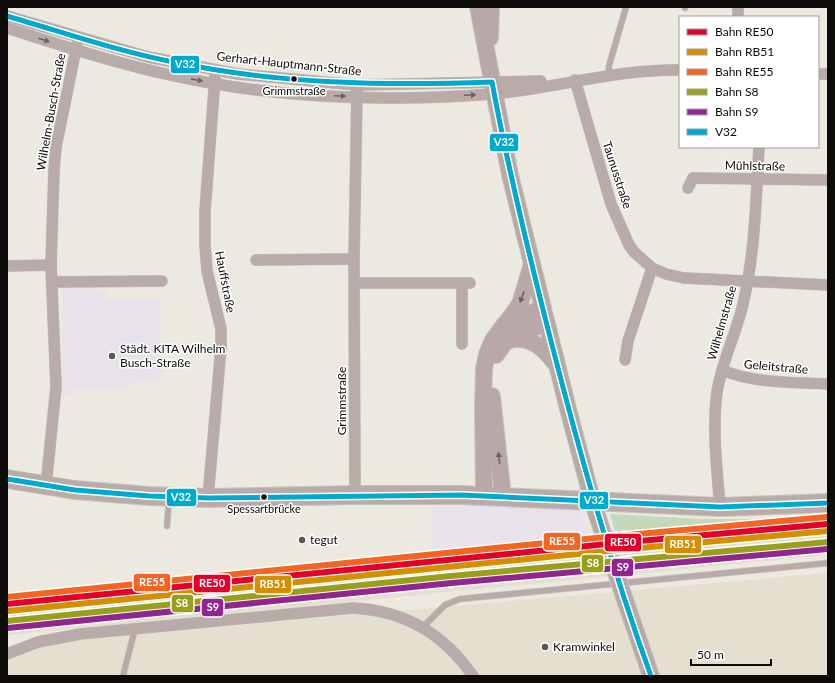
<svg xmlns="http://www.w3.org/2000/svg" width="835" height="683" viewBox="0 0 835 683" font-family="Lato,sans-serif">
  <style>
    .built { fill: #e4dfcf }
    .education { fill: #e8e2ea }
    .green { fill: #c4d8bb }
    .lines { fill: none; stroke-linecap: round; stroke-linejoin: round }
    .lane-casing { stroke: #c7c5be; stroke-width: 7 }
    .street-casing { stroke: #c7c5be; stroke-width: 12 }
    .secondary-casing { stroke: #c7c5be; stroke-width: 18 }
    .primary-casing { stroke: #c7c5be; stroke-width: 20 }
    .lane { stroke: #b9abaa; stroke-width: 5.5 }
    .street { stroke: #b9abaa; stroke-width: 11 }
    .secondary { stroke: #b8a9a8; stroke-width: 16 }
    .primary { stroke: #b9aba9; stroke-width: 18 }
    .secondary-bridge-casing { stroke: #c7c5be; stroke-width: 18; stroke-linecap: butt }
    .secondary-bridge { stroke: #b8a9a8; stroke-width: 16 }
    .bus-1-casing { stroke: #fff; stroke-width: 8 }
    .bus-1 { stroke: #00a9ce; stroke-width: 5 }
    .rail-1-casing { stroke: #fff; stroke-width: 9 }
    .rail-2-casing { stroke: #fff; stroke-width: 9 }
    .rail-3-casing { stroke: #fff; stroke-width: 9 }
    .rail-4-casing { stroke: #fff; stroke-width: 9 }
    .rail-5-casing { stroke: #fff; stroke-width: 9 }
    .rail-1 { stroke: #e4002b; stroke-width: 6 }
    .rail-2 { stroke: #d48f01; stroke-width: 6 }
    .rail-3 { stroke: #f26522; stroke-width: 6 }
    .rail-4 { stroke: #9a9f1b; stroke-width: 6 }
    .rail-5 { stroke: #91268f; stroke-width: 6 }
    .oneway { fill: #6c6361 }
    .oneway2 { fill: #6b6260 }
    .bus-dot { fill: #0d0b07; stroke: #fff; stroke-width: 1.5 }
    .poi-dot { fill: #5b5953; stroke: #fff; stroke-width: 1.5 }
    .labels { text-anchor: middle; stroke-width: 3; stroke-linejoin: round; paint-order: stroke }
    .bus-label { font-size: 11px; fill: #0d0b07; stroke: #fff }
    .street-label { font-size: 12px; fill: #0d0b07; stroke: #fff }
    .poi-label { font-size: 12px; fill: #0d0b07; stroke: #fff; text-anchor: start }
    .line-badge { stroke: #fff; stroke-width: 1.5 }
    .badge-label { font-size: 11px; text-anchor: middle; font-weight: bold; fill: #fff }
  </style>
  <rect width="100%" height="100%" fill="#ece9e0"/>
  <g class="built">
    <path d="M828,521V555L7,635V596L449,554L591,542H618Z"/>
    <path d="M828,573V676H7V661L40,647L71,640Z"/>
  </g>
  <g class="education">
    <path d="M63,288L106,290L107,300L161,299V383L140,379L124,389L112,390L88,388L78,389L62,396Z"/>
    <path d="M431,503L580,508L591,542L434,556Z"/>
  </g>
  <path class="green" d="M828,513V521L618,542L610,514L701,519H759Z"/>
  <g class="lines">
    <g class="lane-casing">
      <g id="lane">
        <path d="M685,8V7"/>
        <path d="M609,76V66L626,7"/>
        <path d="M167,526L169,499"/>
        <path d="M423,627L445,605L460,599L828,563"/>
        <path d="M123,676L135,629"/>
      </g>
    </g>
    <g class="street-casing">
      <g id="street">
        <path d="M7,16L148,57L238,74L357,85L541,81"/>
        <path d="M738,17V7"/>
        <path d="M7,28C63,46 118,64 175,76C279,99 388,102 493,94C556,88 617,69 680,70"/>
        <path d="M818,74H828"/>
        <path d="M575,80L611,204L629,245L634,252L652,268L666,274L684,278L828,285"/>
        <path d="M688,188L693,178L828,180"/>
        <path d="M256,260L354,259"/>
        <path d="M7,266L51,265"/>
        <path d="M52,282L162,281"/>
        <path d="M355,283H470"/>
        <path d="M462,344V283"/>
        <path d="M625,360L628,341L652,268"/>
        <path d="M722,370C756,384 792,382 828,384"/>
        <path d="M46,486L56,387L51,265L54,170L56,147L77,44"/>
        <path d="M355,495L354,259L357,91"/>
        <path d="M208,498L221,347V329L207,271L205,245V211L215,77"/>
        <path d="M720,507C717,470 712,429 717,392C722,361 736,334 743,304C755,253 756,200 759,147"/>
        <path d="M7,654L38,642L80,634L353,608C405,611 443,633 473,676"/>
      </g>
    </g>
    <g class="secondary-casing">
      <g id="secondary">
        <path d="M478,7L510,175L568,409"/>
        <path d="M490,38L491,7"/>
        <path d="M507,322L520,304L531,267"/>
        <path d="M507,341C527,334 543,347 554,362"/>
        <path d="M496,355L508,338L546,323"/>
        <path d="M492,396L503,497"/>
        <path d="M484,495L483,406L484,369L487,354L493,340L504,325L520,316L542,309"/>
        <path d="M623,594L651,676"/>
      </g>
    </g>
    <g class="primary-casing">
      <path id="primary" d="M7,479L75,490L149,496L208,498L355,495H461L720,507L828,503"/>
    </g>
    <use href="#lane" class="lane"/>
    <use href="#street" class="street"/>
    <use href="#secondary" class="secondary"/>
    <use href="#primary" class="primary"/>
    <g class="secondary-bridge-casing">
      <path id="secondary-bridge" d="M568,409L593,503L623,594"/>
    </g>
    <use href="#secondary-bridge" class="secondary-bridge"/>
    <g class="bus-1-casing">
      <g id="bus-1">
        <path d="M7,16C62,32 117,51 173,62C278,84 385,86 492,82C508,169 529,255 551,341C580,454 611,566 651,676"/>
        <path d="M7,479L75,490L149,496L208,498L461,495L720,507L828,503"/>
      </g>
    </g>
    <use href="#bus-1" class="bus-1"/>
    <g class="rail-1-casing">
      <path id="rail-1" d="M7,604L617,543L828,524"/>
    </g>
    <g class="rail-2-casing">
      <path id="rail-2" d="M8,611L618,550L828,531"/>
    </g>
    <g class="rail-3-casing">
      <path id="rail-3" d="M7,597L616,536L827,517"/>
    </g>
    <g class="rail-4-casing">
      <path id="rail-4" d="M7,621L451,576L828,542"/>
    </g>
    <g class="rail-5-casing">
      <path id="rail-5" d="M8,628L452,583L828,549"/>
    </g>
    <use href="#rail-1" class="rail-1"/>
    <use href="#rail-2" class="rail-2"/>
    <use href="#rail-3" class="rail-3"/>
    <use href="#rail-4" class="rail-4"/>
    <use href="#rail-5" class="rail-5"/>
  </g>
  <defs><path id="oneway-solid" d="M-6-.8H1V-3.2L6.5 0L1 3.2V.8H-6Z"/></defs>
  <g class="oneway">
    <use href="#oneway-solid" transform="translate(44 40) rotate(17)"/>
    <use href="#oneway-solid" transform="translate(197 80) rotate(11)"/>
    <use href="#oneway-solid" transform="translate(470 95) rotate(-3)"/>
    <use href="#oneway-solid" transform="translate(340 96) rotate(3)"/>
  </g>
  <g class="oneway2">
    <use href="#oneway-solid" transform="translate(522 297) rotate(110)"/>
    <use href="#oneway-solid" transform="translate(499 458) rotate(-96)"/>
  </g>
  <g class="bus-dot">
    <circle cx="294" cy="79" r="3.5"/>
    <circle cx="264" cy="497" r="3.5"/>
  </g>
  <g class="poi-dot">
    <circle cx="112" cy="356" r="4"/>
    <circle cx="302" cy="540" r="4"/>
    <circle cx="545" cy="647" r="4"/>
  </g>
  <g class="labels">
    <g class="bus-label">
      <text x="294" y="95">Grimmstraße</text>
      <text x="264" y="513">Spessartbrücke</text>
    </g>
    <g class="street-label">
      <text transform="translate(289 64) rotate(6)" y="4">Gerhart-Hauptmann-Straße</text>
      <text transform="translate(51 112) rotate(-80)" y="4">Wilhelm-Busch-Straße</text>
      <text transform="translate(755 166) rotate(1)" y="4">Mühlstraße</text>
      <text transform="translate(617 175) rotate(72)" y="4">Taunusstraße</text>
      <text transform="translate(225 282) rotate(79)" y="4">Hauffstraße</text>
      <text transform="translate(722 323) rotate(-74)" y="4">Wilhelmstraße</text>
      <text transform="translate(776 367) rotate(5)" y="4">Geleitstraße</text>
      <text transform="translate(342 401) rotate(-90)" y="4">Grimmstraße</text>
    </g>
    <g class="poi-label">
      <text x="120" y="353">Städt. KITA Wilhelm<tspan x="120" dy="14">Busch-Straße</tspan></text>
      <text x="310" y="544">tegut</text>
      <text x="553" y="651">Kramwinkel</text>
    </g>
  </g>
  <g class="line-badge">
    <rect x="170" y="55" width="30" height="19" rx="4" fill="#00a9ce"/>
    <rect x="489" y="133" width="30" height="19" rx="4" fill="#00a9ce"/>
    <rect x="166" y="488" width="31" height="19" rx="4" fill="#00a9ce"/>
    <rect x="579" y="491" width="30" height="19" rx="4" fill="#00a9ce"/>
    <rect x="543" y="532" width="38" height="19" rx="4" fill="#f26522"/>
    <rect x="604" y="533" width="38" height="19" rx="4" fill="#e4002b"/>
    <rect x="664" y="535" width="38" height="19" rx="4" fill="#d48f01"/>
    <rect x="581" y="554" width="23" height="19" rx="4" fill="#9a9f1b"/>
    <rect x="611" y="558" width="23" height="19" rx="4" fill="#91268f"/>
    <rect x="133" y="573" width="38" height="19" rx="4" fill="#f26522"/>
    <rect x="193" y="574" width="38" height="19" rx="4" fill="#e4002b"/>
    <rect x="254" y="575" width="38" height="19" rx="4" fill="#d48f01"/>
    <rect x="171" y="594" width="23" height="19" rx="4" fill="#9a9f1b"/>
    <rect x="201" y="598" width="23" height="19" rx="4" fill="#91268f"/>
  </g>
  <g class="badge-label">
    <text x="185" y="68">V32</text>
    <text x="504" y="146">V32</text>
    <text x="181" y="501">V32</text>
    <text x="594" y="504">V32</text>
    <text x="562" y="545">RE55</text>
    <text x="623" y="546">RE50</text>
    <text x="683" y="548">RB51</text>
    <text x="593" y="567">S8</text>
    <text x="623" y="571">S9</text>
    <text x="152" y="586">RE55</text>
    <text x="212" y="587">RE50</text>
    <text x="273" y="588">RB51</text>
    <text x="182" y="607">S8</text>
    <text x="213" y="611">S9</text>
  </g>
  <rect width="835" height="683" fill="none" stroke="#0d0b07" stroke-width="16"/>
  <rect x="679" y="16" width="140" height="132" fill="#ffffff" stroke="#9e9d9c"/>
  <rect x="687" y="29" width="20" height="6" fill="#e4002b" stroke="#9e9d9c"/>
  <text x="715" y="36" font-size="12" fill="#0d0b07">Bahn RE50</text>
  <rect x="687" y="49" width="20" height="6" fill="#d48f01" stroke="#9e9d9c"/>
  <text x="715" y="56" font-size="12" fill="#0d0b07">Bahn RB51</text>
  <rect x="687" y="69" width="20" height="6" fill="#f26522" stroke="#9e9d9c"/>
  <text x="715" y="76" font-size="12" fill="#0d0b07">Bahn RE55</text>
  <rect x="687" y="89" width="20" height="6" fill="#9a9f1b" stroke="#9e9d9c"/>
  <text x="715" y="96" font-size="12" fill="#0d0b07">Bahn S8</text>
  <rect x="687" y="109" width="20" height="6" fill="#91268f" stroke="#9e9d9c"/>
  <text x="715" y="116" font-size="12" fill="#0d0b07">Bahn S9</text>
  <rect x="687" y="129" width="20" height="6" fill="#00a9ce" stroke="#9e9d9c"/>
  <text x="715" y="136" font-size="12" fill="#0d0b07">V32</text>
  <path d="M691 659v6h80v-6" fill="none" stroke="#0d0b07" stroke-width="2"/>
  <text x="697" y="659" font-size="12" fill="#0d0b07" stroke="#ffffff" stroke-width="3" paint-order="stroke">50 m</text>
</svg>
